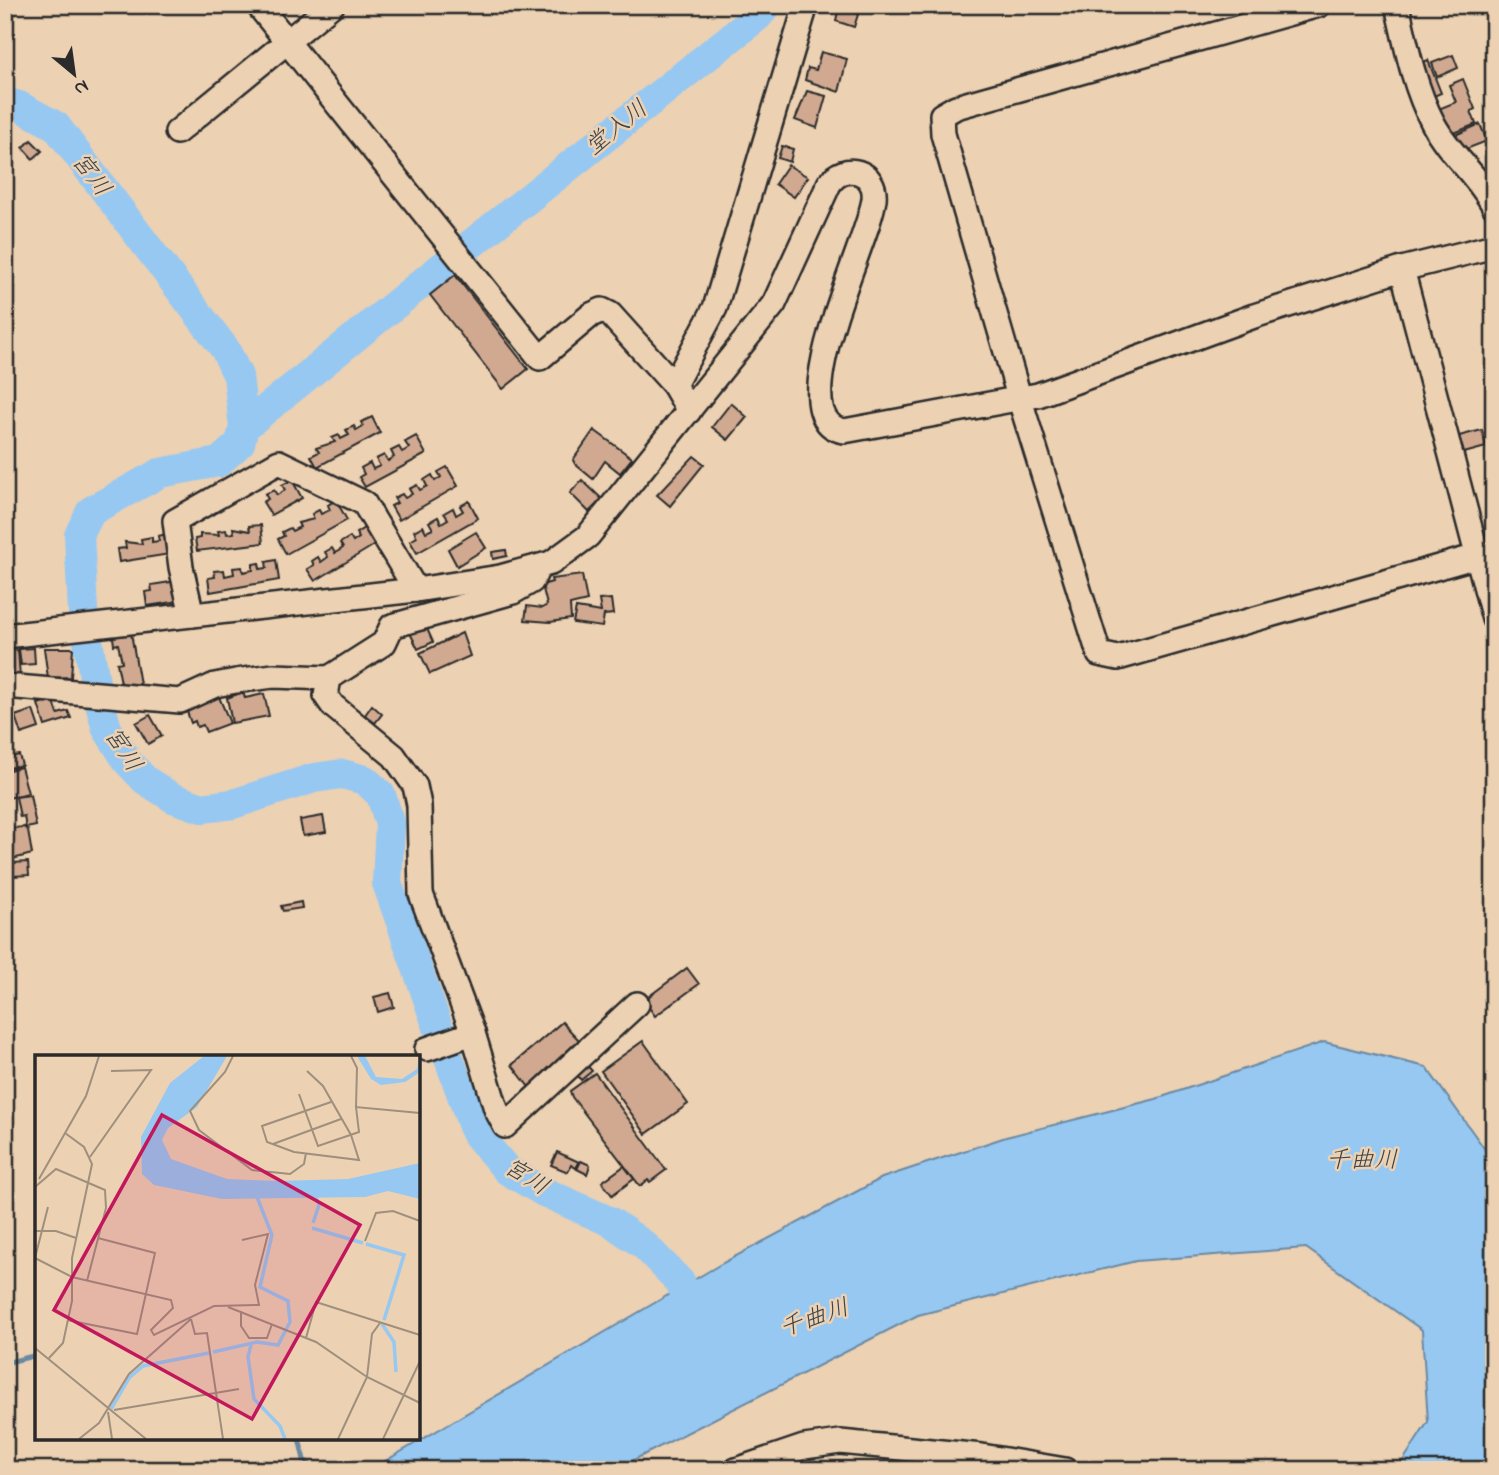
<svg xmlns="http://www.w3.org/2000/svg" width="1499" height="1475" viewBox="0 0 1499 1475" font-family="'Indie Flower','Klee One',sans-serif">
  <style>
    .water { fill: #96c8f2; stroke: #6b89a2; stroke-width: 2 }
    .lines { fill: none; stroke-linecap: round; stroke-linejoin: round }
    .stream { stroke: #6b89a2; stroke-width: 5 }
    .river { stroke: #96c8f2; stroke-width: 30 }
    .building { fill: #d0a990; stroke: #2b2b2b; stroke-width: 2 }
    .minor-casing { stroke: #2b2b2b; stroke-width: 28 }
    .minor { stroke: #ecd1b3; stroke-width: 23 }
    .labels { text-anchor: middle; stroke-width: 5; stroke-linejoin: round; paint-order: stroke }
    .water-label { font-size: 24px; font-style: italic; fill: #3b4349; stroke: #ecd1b3 }
    .inset-river { fill: none; stroke: #96c8f2; stroke-width: 3.5 }
    .inset-road { fill: none; stroke: #9f8f7d; stroke-width: 2 }
    .view { fill: #c2185b; fill-opacity: 0.15; stroke: #c2185b; stroke-width: 3.5 }
    .inset-edge { fill: none; stroke: #2b2b2b; stroke-width: 3.5 }
  </style>
  <rect width="100%" height="100%" fill="#ecd1b3"/>
  <filter id="ink" filterUnits="userSpaceOnUse"><feTurbulence type="fractalNoise" baseFrequency=".0143" numOctaves="2"/><feDisplacementMap in="SourceGraphic" scale="14" xChannelSelector="R" yChannelSelector="G"/><feConvolveMatrix kernelMatrix="1 2 1 2 8 2 1 2 1" color-interpolation-filters="sRGB"/></filter>
  <g filter="url(#ink)">
    <path class="water" d="M1324,1042L1426,1067L1494,1162V1470H1397L1428,1422L1422,1330L1306,1248L1136,1261L918,1315L614,1470H370L721,1264L882,1178L1006,1137L1156,1099Z"/>
    <g class="lines">
      <g class="stream">
        <path d="M5,1363L37,1355"/>
        <path d="M299,1438L304,1460L316,1470"/>
      </g>
      <g class="river">
        <path d="M5,102L19,106L56,126L225,349L238,376L244,427L240,443L219,462L160,473L91,511L79,535L83,611L96,688L107,729L128,762L145,780L173,798L202,808L233,804L314,778L342,774L365,780L381,795L390,824L387,883L475,1132L507,1170L544,1192L611,1222L644,1245L681,1283L694,1326"/>
        <path d="M465,249L758,16L767,5"/>
        <path d="M244,427L443,266"/>
      </g>
    </g>
    <g class="building">
      <path d="M839,5H861L854,27L836,21Z"/>
      <path d="M821,52L847,59L839,92L805,80L808,68L816,70Z"/>
      <path d="M1453,55L1458,68L1437,77L1432,63Z"/>
      <path d="M1428,60L1441,93L1427,99L1415,65Z"/>
      <path d="M1463,79L1475,109L1471,111L1476,124L1447,136L1436,110L1456,102L1449,85Z"/>
      <path d="M807,91L826,96L817,128L795,120Z"/>
      <path d="M1480,124L1487,141L1461,151L1453,136Z"/>
      <path d="M31,140L42,151L33,159L23,148Z"/>
      <path d="M782,146L793,149L790,162L778,158Z"/>
      <path d="M788,165L808,177L794,197L775,184Z"/>
      <path d="M455,275L528,369L503,389L430,295Z"/>
      <path d="M731,403L747,417L728,440L712,427Z"/>
      <path d="M372,417L380,433L317,467L311,456L319,452L316,448L335,442L332,438L339,435L341,439L349,435L346,430L354,426L356,430L363,426L361,422Z"/>
      <path d="M594,430L632,458L620,473L605,461L593,479L575,464L573,460Z"/>
      <path d="M1482,430L1486,447L1464,453L1459,436Z"/>
      <path d="M416,436L426,454L365,487L359,477L364,474L361,468L370,463L373,469L380,466L376,459L384,455L388,461L394,457L391,451L399,447L402,452L409,448L405,442Z"/>
      <path d="M694,456L704,464L670,506L657,495Z"/>
      <path d="M447,467L458,486L399,520L391,506L397,503L394,498L402,494L405,498L412,494L409,489L417,485L420,490L427,486L424,480L432,475L435,481L441,477L438,472Z"/>
      <path d="M292,480L302,498L271,515L263,502L268,499L265,494L274,490L277,495L285,490L282,485Z"/>
      <path d="M582,480L602,499L589,512L570,493Z"/>
      <path d="M336,500L347,520L286,554L278,539L284,536L282,532L290,528L292,531L300,527L298,523L314,519L312,514L319,510L321,514L330,510L328,505Z"/>
      <path d="M469,501L478,518L417,553L410,541L417,537L414,531L423,526L426,532L433,529L429,522L438,517L441,523L448,519L444,513L453,508L456,515L463,511L460,506Z"/>
      <path d="M261,525L263,543L197,551L195,539L200,538V534L219,535L218,531L226,530L227,534L234,533L233,528L250,531L249,526Z"/>
      <path d="M366,527L376,544L315,581L307,569L314,565L312,561L318,557L321,562L328,557L325,552L332,548L335,553L343,548L340,543L350,537L353,542L359,538L356,533Z"/>
      <path d="M476,532L486,548L457,566L448,549Z"/>
      <path d="M167,534L170,554L119,562L117,549L126,548L125,542L142,544L141,539L152,537V542L159,541L158,536Z"/>
      <path d="M506,550L507,556L493,559L492,552Z"/>
      <path d="M276,560L279,580L210,592L208,578L215,577L214,571L224,570L225,576L234,574L233,568L242,567L243,572L253,570V564L259,563L260,569L267,568L266,562Z"/>
      <path d="M582,575L587,601L570,605L571,619L550,622L525,620L527,606L542,608L547,605L542,585L552,582L551,579Z"/>
      <path d="M177,581L180,601L147,606L145,592L152,591L151,585Z"/>
      <path d="M611,599L613,614L604,615L602,627L573,623L576,608L601,612L599,600Z"/>
      <path d="M423,620L433,642L418,649L407,627Z"/>
      <path d="M131,633L140,684L122,688L117,663L122,662L118,644L114,645L113,637Z"/>
      <path d="M462,633L470,656L430,674L420,653Z"/>
      <path d="M34,648L35,664L21,665L19,649Z"/>
      <path d="M44,648H73L71,677L48,678Z"/>
      <path d="M18,650L20,677L5,678V651Z"/>
      <path d="M219,688L223,695L219,697L230,723L206,732L203,725L197,727L195,721L191,723L186,709Z"/>
      <path d="M243,692L245,698L264,694L269,716L232,723L227,698Z"/>
      <path d="M53,699L58,714L68,711L71,718L45,726L38,704Z"/>
      <path d="M372,705L382,714L375,723L365,715Z"/>
      <path d="M33,710L39,728L21,734L15,716Z"/>
      <path d="M150,715L162,736L148,744L136,723Z"/>
      <path d="M19,755L22,765L9,768L6,758Z"/>
      <path d="M21,767L28,793L5,799V771Z"/>
      <path d="M30,795L36,826L26,828L24,816L20,817L16,797Z"/>
      <path d="M323,816L326,832L303,836L300,820Z"/>
      <path d="M24,827L28,831L32,854L5,861V829Z"/>
      <path d="M28,862L29,875L13,876L12,863Z"/>
      <path d="M301,902L302,908L283,911L281,906Z"/>
      <path d="M687,968L699,984L655,1016L644,1000Z"/>
      <path d="M390,993L394,1007L378,1012L374,997Z"/>
      <path d="M562,1022L579,1040L529,1087L512,1065Z"/>
      <path d="M643,1041L688,1104L646,1134L601,1071Z"/>
      <path d="M585,1063L592,1071L581,1080L575,1072Z"/>
      <path d="M595,1073L666,1170L650,1182L648,1180L640,1186L572,1097L570,1091Z"/>
      <path d="M557,1152L579,1162L576,1168L571,1165L568,1172L551,1165Z"/>
      <path d="M581,1161L590,1165L587,1174L577,1169Z"/>
      <path d="M624,1166L634,1179L612,1195L602,1182Z"/>
    </g>
    <g class="lines">
      <g class="minor-casing">
        <g id="minor">
          <path d="M258,5L540,358L591,315L602,310L610,314L674,385L689,411"/>
          <path d="M1319,5L956,107L942,115L943,134L1020,400L1099,654L1118,658L1477,556"/>
          <path d="M1397,5C1406,45 1414,87 1433,123C1449,154 1478,175 1494,206"/>
          <path d="M177,132L332,5"/>
          <path d="M1402,269L1494,619"/>
          <path d="M674,385L715,308L806,5"/>
          <path d="M538,568L532,581L513,592L392,626L384,643L329,678L326,696L333,706L394,756L415,786L419,805L421,894L473,1033L496,1109L505,1126L637,1004"/>
          <path d="M192,615L181,567L175,521L279,462L364,503L416,590"/>
          <path d="M5,636L416,590L500,577L551,563L588,536L774,304L829,184C844,161 877,171 874,199C869,242 777,420 844,431L1038,395L1254,316L1402,269L1494,246"/>
          <path d="M5,686L180,701L215,685L236,681L273,676L329,678"/>
          <path d="M427,1049L473,1033"/>
          <path d="M736,1470L804,1447L840,1442L982,1456L1065,1470"/>
        </g>
      </g>
      <use href="#minor" class="minor"/>
    </g>
  </g>
  <g class="labels">
    <g class="water-label">
      <text transform="translate(616 127) rotate(-39)" y="8">堂入川</text>
      <text transform="translate(92 174) rotate(53)" y="8">宮川</text>
      <text transform="translate(124 749) rotate(57)" y="8">宮川</text>
      <text x="1362" y="1167">千曲川</text>
      <text transform="translate(527 1176) rotate(32)" y="8">宮川</text>
      <text transform="translate(814 1317) rotate(-19)" y="8">千曲川</text>
    </g>
  </g>
  <g transform="translate(35 1055)">
    <rect width="385" height="385" fill="#ecd1b3"/>
    <path d="M169,1H192L162,52L133,73L127,85L136,104L192,124L243,126L313,124L385,108V144L353,136L330,142L187,144L119,130L107,119L106,82L135,28ZM322,1H330L341,22L367,24L382,14L384,1L385,17L370,27L346,30L336,24Z" fill="#96c8f2"/>
    <path class="inset-river" d="M278,168L284,150L281,142M277,173L328,188M331,189L369,200L349,265M347,269L359,287L361,317M216,290L213,302L219,344L245,371L250,384M178,297L222,287L243,290L255,267L253,246L225,232L237,180L222,142M76,354L94,323L108,311L174,298"/>
    <path class="inset-road" d="M198,1L190,17L155,56L164,75L217,115L255,119L269,109L271,98M316,1L322,13L321,52M272,16L288,31L316,80L324,105L259,97L232,87L227,71L296,47M264,39L283,91L324,77L321,52L385,58M238,89L306,64M55,102L116,15L76,16M4,124L51,41L64,1M0,132L21,114L70,135L71,153L52,226M0,176H21L41,183M330,186L341,158L358,156L385,166M0,203L37,222L136,245L138,253L116,275L119,280L179,251L224,250L220,230L233,179L207,185M0,203L13,152M193,252L281,287L332,322L385,348M206,256V271L214,283H232L237,269M156,264L160,279L172,278L188,384M32,265L102,279L120,198L63,183M271,283L281,247L385,280M0,293L111,384M14,303L28,288L37,246V203L57,109L49,92L30,78M79,355L204,334M73,357L77,384M44,384L64,368L94,319L156,264M303,384L332,322L337,279L345,268M348,384L385,306"/>
    <path class="view" d="M127,60L325,170L217,364L19,255Z"/>
    <rect width="385" height="385" class="inset-edge"/>
  </g>
  <rect width="1499" height="1475" fill="none" stroke="#ecd1b3" stroke-width="28"/>
  <rect x="14" y="14" width="1471" height="1447" fill="none" stroke="#2b2b2b" stroke-width="2.5" filter="url(#ink)"/>
  <g transform="translate(74 74) rotate(151)" stroke="#ecd1b3" stroke-width="5" paint-order="stroke">
  <path d="M0-5L12 26L0 18L-12 26Z" fill="#2b2b2b"/>
  <text y="-10" font-size="19" font-weight="bold" text-anchor="middle" fill="#2b2b2b">N</text>
  </g>
</svg>
